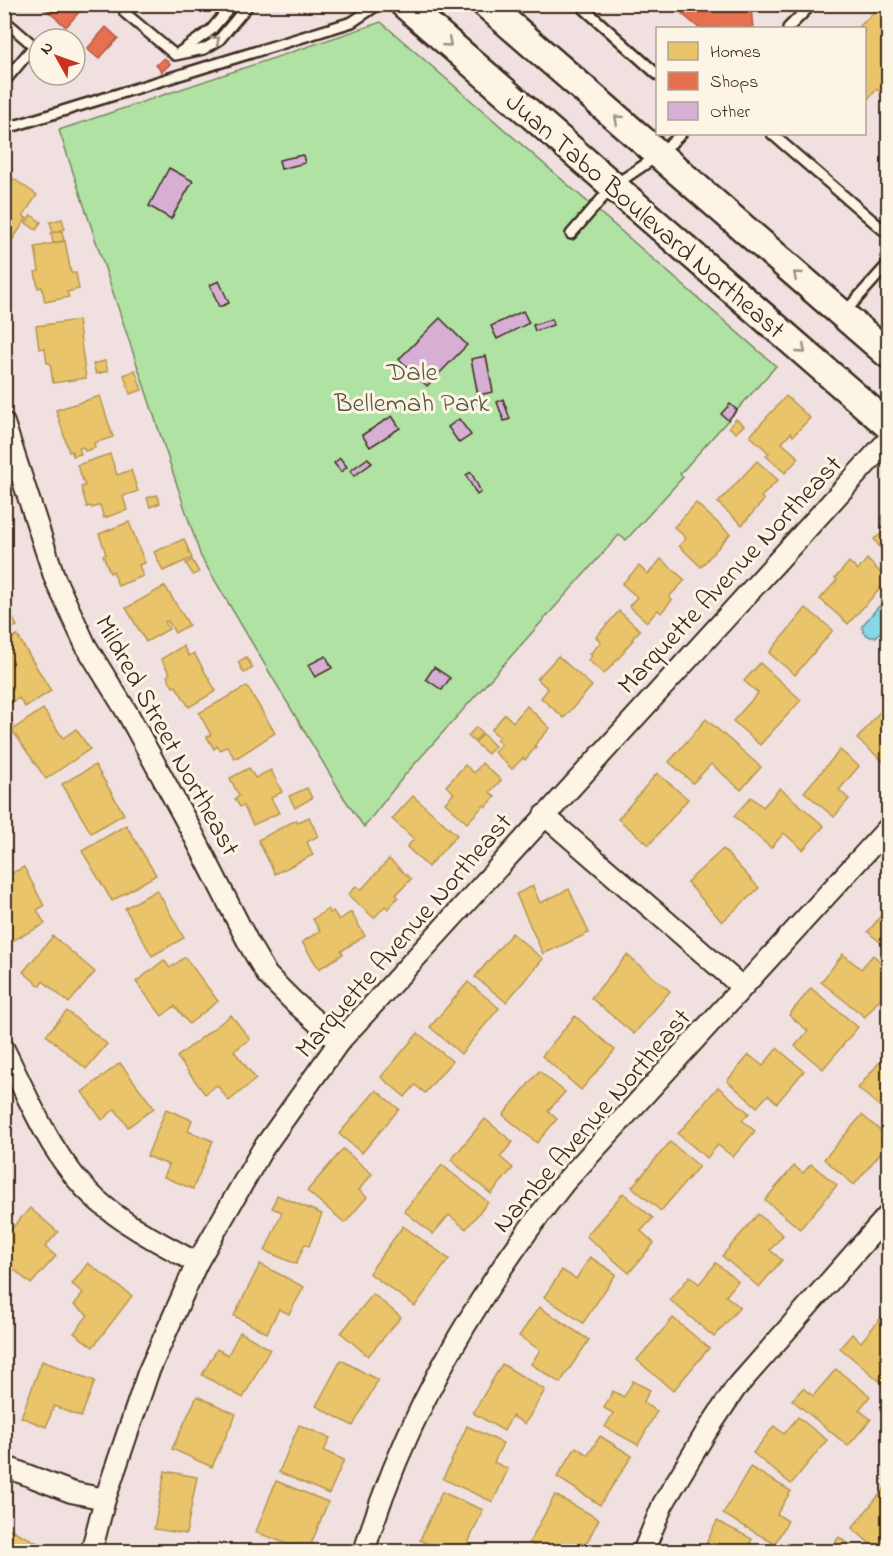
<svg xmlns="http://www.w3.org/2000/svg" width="893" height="1556" viewBox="0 0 893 1556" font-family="'Indie Flower',sans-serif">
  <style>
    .green { fill: #b0e2a3; stroke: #768660; stroke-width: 1.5 }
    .water { fill: #88d7e5; stroke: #699295; stroke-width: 1.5 }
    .homes { fill: #e9c46a; stroke: #b59653; stroke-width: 1.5 }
    .shops { fill: #e76f51; stroke: #b35a42; stroke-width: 1.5 }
    .building { fill: #d7aed4; stroke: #3b2a1e; stroke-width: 1.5 }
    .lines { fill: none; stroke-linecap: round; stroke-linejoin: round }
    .service-casing { stroke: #3b2a1e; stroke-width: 14 }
    .minor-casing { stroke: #3b2a1e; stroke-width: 24 }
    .secondary-casing { stroke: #3b2a1e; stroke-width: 32 }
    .service { stroke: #fcf5e5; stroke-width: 9 }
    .minor { stroke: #fcf5e5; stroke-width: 20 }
    .secondary { stroke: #fcf5e5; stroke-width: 27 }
    .oneway { stroke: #9c9082 }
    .labels { text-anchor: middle; stroke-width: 6; stroke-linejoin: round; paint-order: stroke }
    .street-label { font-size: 27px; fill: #3b2a1e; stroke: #fcf5e5 }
    .park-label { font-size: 27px; fill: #58583f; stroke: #fcf5e5 }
  </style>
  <rect width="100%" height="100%" fill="#f1e0e0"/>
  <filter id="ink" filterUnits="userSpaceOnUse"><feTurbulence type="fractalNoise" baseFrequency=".0167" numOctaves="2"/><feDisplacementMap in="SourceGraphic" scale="12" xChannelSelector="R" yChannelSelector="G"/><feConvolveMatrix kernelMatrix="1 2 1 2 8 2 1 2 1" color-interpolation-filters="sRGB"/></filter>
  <g filter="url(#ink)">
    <path class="green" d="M381,22L776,366L680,474L683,477L626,540L619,535L404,776L364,827L344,798L201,557L59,130Z"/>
    <path class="water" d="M879,606H886L888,608V623L876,637H870L863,632L862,626Z"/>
    <g class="homes">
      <path d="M873,4H888V85L881,93L877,89L864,103V28H858L875,11L871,7Z"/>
      <path d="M4,172L37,195L23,216L27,218L11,242L4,237Z"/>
      <path d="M31,215L41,222L36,230L26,223Z"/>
      <path d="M62,219L65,229L53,233L50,222Z"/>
      <path d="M62,231L64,241L53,243L51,233Z"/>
      <path d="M65,241L71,273H76L79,289L67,292L69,297L45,302L42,287L38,288L35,272L39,271L35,247Z"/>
      <path d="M78,320L86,378L53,383L50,363H47L45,348L39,349L36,326Z"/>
      <path d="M105,361L108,371L96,374L93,364Z"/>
      <path d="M135,370L142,390L130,394L124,375Z"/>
      <path d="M100,396L113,437L94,443L95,448L85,451L83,447L79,448L81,454L73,456L72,451L69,452L56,410Z"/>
      <path d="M786,396L810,418L793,436L791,433L782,443L799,458L785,473L766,456L769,453L750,436Z"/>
      <path d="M736,419L744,425L736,433L729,427Z"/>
      <path d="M110,454L117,475L131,470L138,491L123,496L127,510L104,518L100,505L92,508L91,506L87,507L81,487L85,486L77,465Z"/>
      <path d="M757,461L778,480L761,497L764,500L742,525L718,503Z"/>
      <path d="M157,495L160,503L150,507L147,498Z"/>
      <path d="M696,503L730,534L701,567L679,546L686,538L674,527Z"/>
      <path d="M129,522L145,563L139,565L143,576L118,586L113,571L110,573L103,555L106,554L99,534Z"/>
      <path d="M888,529V559L874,539Z"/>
      <path d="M184,539L192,558L163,571L154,552Z"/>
      <path d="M661,559L685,580L669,597L672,600L661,613L658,610L647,622L629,606L637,597L622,584L639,566L648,574Z"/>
      <path d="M867,559L888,580L848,624L820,599L837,580L835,578L849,562L858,570Z"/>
      <path d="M192,560L199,572L193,575L186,563Z"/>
      <path d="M165,586L189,625L175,633L168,621L165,622L169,629L146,642L126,608Z"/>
      <path d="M4,601L17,626L4,632Z"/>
      <path d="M806,608L833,630L795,675L769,653Z"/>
      <path d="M619,611L640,630L632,639L633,640L624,650L625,651L604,674L588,660L592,656L590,654L601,642L596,637Z"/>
      <path d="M17,635L51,691L25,707L19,698L4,707V683L7,681L4,677V643Z"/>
      <path d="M183,646L189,656L194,653L216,691L189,707L176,686L173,687L167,676L170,674L161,659Z"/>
      <path d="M558,656L592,686L564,718L541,698L548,689L537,679Z"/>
      <path d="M246,657L253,668L244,673L238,662Z"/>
      <path d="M760,663L801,700L760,745L733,721L758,693L744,681Z"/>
      <path d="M247,686L275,733L235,759L227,746L220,750L217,746L214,749L207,737L211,735L199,713Z"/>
      <path d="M888,702V759L885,763L857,739Z"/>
      <path d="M527,706L550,728L534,746L536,747L525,760L523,758L512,769L494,752L501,744L496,740L499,737L491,730L505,714L513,722Z"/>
      <path d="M43,709L63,738L76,729L90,749L46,779L12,730Z"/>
      <path d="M706,719L761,767L741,790L711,764L693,783L669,762Z"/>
      <path d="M476,727L482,733L474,742L468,736Z"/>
      <path d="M483,734L495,746L488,754L475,743Z"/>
      <path d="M840,750L859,766L839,790L849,799L834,817L804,792Z"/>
      <path d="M482,763L501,780L490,792L495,797L486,807L484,805L467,823L445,803L454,793L446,786L465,765L474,773Z"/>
      <path d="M95,765L124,814L91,833L62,784Z"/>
      <path d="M249,768L255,778L271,770L282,792L271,798L279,813L253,825L243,805L240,807L235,799L239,796L230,778Z"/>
      <path d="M657,773L688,799L649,845L618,819Z"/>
      <path d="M307,788L312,798L295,808L289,796Z"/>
      <path d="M780,788L824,826L803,850L784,833L771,848L734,816L751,797L763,807Z"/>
      <path d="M413,796L457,835L428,867L407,847L414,839L392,819Z"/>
      <path d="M309,817L318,836L307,842L313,855L275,874L258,840L296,820L298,822Z"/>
      <path d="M126,825L156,875L112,901L82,851Z"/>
      <path d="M723,849L759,888L722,922L687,882Z"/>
      <path d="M389,859L411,879L396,895L398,897L388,909L385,906L374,918L348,895L356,886L361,890Z"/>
      <path d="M24,867L44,906L37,910L45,924L12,941L4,926V877Z"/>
      <path d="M533,886L540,903L569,889L589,933L543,954L516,894Z"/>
      <path d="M157,890L184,938L152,956L125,908Z"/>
      <path d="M888,907V949L868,932Z"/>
      <path d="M328,909L330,913L333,911L339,920L351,912L365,936L341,951L343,954L319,969L302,942L320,931L313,919Z"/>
      <path d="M512,933L543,959L506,1002L475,977Z"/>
      <path d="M53,936L95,972L69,1003L43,981L40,986L23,972Z"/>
      <path d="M843,954L861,969L873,955L888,968V989L865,1017L821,982Z"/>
      <path d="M627,955L670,991L634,1034L591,998Z"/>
      <path d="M185,957L218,1001L189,1024L175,1006L162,1016L136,982L164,960L170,968Z"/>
      <path d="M468,982L499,1008L461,1054L430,1027Z"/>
      <path d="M811,988L858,1027L823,1069L795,1046L808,1031L789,1015Z"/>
      <path d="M67,1011L107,1044L86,1069L46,1035Z"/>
      <path d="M231,1015L250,1039L234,1051L256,1079L229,1101L217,1085L205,1094L177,1057Z"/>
      <path d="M575,1016L615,1050L581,1090L542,1056Z"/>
      <path d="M418,1033L452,1061L425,1093L415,1085L405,1097L381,1077Z"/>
      <path d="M777,1048L804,1071L777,1103L768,1095L757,1107L727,1081L749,1055L763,1066Z"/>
      <path d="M888,1052V1107L885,1111L858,1088Z"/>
      <path d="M120,1063L154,1108L128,1127L115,1109L102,1120L82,1092Z"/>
      <path d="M539,1071L565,1092L548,1111L557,1119L537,1143L503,1115Z"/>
      <path d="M718,1087L749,1113L742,1120L755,1131L733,1157L718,1145L707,1158L678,1134Z"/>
      <path d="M376,1090L399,1109L362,1153L339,1134Z"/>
      <path d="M166,1109L192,1120L188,1131L213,1141L193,1189L164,1177L169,1165L147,1156Z"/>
      <path d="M862,1115L888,1137V1144L854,1185L824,1159Z"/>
      <path d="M485,1119L513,1142L500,1157L513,1168L491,1194L451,1160Z"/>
      <path d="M670,1142L699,1166L661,1211L632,1187Z"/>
      <path d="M343,1149L372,1174L359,1190L367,1197L345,1223L307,1191Z"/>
      <path d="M811,1164L837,1185L800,1229L765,1200L794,1166L803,1173Z"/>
      <path d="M442,1165L488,1202L466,1229L449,1215L433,1234L404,1211Z"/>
      <path d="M623,1193L653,1218L641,1231L654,1243L629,1273L586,1236Z"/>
      <path d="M277,1195L322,1214L309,1246L305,1244L296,1264L265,1251L282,1212L272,1208Z"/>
      <path d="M30,1208L58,1232L45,1247L56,1256L31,1284L4,1261V1237Z"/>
      <path d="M758,1214L783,1235L770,1250L782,1260L759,1287L722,1256Z"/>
      <path d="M403,1226L449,1259L415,1306L369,1273Z"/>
      <path d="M590,1257L616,1274L583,1323L544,1297L562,1270L576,1279Z"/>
      <path d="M88,1263L132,1296L93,1347L74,1333L88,1315L74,1305L83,1293L72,1284Z"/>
      <path d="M716,1263L738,1281L726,1296L740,1307L714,1337L670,1300L690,1276L699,1284Z"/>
      <path d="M260,1264L304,1287L289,1314L279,1309L267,1333L234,1316Z"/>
      <path d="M373,1294L401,1317L368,1356L341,1333Z"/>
      <path d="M539,1307L589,1340L560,1383L531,1364L540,1350L519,1336Z"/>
      <path d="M883,1315L888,1320V1377L883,1384L840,1348L852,1334L861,1342Z"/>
      <path d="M673,1318L709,1348L673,1391L637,1360Z"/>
      <path d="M240,1332L270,1349L243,1398L202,1375L217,1349L228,1355Z"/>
      <path d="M341,1360L378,1380L353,1426L316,1406Z"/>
      <path d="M42,1361L95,1381L81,1417L54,1406L46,1427L21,1417Z"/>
      <path d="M502,1364L545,1390L525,1424L512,1416L504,1431L473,1413Z"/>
      <path d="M836,1369L870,1396L859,1410L871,1419L848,1446L792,1400L803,1388L813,1396Z"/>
      <path d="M633,1381L650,1390L643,1403L657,1411L638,1445L605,1427L613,1413L604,1408L613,1391L624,1397Z"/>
      <path d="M197,1396L236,1414L212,1467L172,1449Z"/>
      <path d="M798,1417L827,1440L791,1484L753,1453L774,1426L784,1434Z"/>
      <path d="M299,1425L330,1438L324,1451L344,1460L329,1494L279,1472Z"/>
      <path d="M467,1426L503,1443L494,1462L508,1469L493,1502L443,1479Z"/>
      <path d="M600,1436L632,1456L600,1505L557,1477L576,1447L588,1455Z"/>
      <path d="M750,1467L791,1491L777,1514L788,1521L775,1544L723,1514Z"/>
      <path d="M165,1471L197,1477L186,1534L154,1529Z"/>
      <path d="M276,1481L328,1502L308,1552L256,1532Z"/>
      <path d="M888,1484V1534L876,1549L852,1528Z"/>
      <path d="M442,1492L483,1510L464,1552H445L420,1540Z"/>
      <path d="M555,1495L599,1519L582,1552H545L529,1543Z"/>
      <path d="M717,1521L752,1539L746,1552H702Z"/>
      <path d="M4,1526L42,1545L39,1552H4Z"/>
      <path d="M839,1537L858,1552H828Z"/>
    </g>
    <g class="shops">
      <path d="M40,4H86L66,27Z"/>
      <path d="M690,4H756V8H751L753,28H699L682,14Z"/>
      <path d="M106,27L118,38L99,59L87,49Z"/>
      <path d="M164,58L170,64L162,72L156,65Z"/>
    </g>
    <g class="building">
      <path d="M303,155L305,163L281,169L279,160Z"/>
      <path d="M169,168L193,181L171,219L149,206Z"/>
      <path d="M219,281L229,303L219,307L210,285Z"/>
      <path d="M523,311L529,323L497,339L491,326Z"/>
      <path d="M440,318L467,345L427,386L399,359Z"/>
      <path d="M552,319L553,325L535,331L533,325Z"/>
      <path d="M486,356L493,392L478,395L471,359Z"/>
      <path d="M503,399L510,419L504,421L497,402Z"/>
      <path d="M730,404L737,410L728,420L721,414Z"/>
      <path d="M392,416L400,428L370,447L362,435Z"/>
      <path d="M459,419L471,435L459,443L448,427Z"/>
      <path d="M340,458L347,467L341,472L334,463Z"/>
      <path d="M368,458L372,463L354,476L350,471Z"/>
      <path d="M471,472L481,492L477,495L466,475Z"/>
      <path d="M326,656L332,668L315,677L308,665Z"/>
      <path d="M434,667L450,678L442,690L426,679Z"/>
    </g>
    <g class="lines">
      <g class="service-casing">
        <g id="service">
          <path d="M132,4L125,13L175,55L204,49L219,40L249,4"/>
          <path d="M579,4L658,75"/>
          <path d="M4,20L34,46L4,82"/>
          <path d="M788,28L812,4"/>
          <path d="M180,52L211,30L233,4"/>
          <path d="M4,129L352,22L379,4"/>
          <path d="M772,134L888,234"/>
          <path d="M571,234L613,186L659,155L681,134"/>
          <path d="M844,313L888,264"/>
        </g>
      </g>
      <g class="minor-casing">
        <g id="minor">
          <path d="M4,423L55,579L86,646L128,714L192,832L249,944L267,975L293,1001L339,1042"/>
          <path d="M544,815L742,987"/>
          <path d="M4,1049C30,1101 52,1160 97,1200C126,1226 162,1244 197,1263"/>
          <path d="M4,1466L71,1492L105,1499"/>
          <path d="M91,1552L105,1499L148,1373L197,1263L262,1150L339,1042L888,440"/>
          <path d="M364,1552C405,1416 477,1293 564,1183L888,828"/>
          <path d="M643,1552L663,1504L705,1434L735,1389L888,1215"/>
        </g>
      </g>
      <g class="secondary-casing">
        <g id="secondary">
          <path d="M404,4L888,425"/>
          <path d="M486,4L888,354"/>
        </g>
      </g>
      <use href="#service" class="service"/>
      <use href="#minor" class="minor"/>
      <use href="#secondary" class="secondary"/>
    </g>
    <defs><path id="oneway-chevron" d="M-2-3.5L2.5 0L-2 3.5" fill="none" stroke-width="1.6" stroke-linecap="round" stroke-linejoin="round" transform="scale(1.5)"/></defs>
    <g class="oneway">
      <use href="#oneway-chevron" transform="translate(216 40) rotate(-39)"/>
      <use href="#oneway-chevron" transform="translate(448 43) rotate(41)"/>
      <use href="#oneway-chevron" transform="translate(618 119) rotate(-139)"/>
      <use href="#oneway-chevron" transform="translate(797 275) rotate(-139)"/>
      <use href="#oneway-chevron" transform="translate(802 350) rotate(41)"/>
    </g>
  </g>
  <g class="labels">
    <g class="street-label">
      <text transform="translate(646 215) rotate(41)" y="9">Juan Tabo Boulevard Northeast</text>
      <text transform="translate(729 574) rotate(-47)" y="9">Marquette Avenue Northeast</text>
      <text transform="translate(168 735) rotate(61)" y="9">Mildred Street Northeast</text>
      <text transform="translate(403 935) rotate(-49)" y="9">Marquette Avenue Northeast</text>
      <text transform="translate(591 1120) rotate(-49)" y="9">Nambe Avenue Northeast</text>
    </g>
    <g class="park-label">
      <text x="412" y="380">Dale<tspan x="412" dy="31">Bellemah Park</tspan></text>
    </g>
  </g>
  <rect width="893" height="1556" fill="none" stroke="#fcf5e5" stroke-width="24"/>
  <rect x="12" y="12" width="869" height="1532" fill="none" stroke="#3b2a1e" stroke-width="2" filter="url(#ink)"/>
  <rect x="656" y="27" width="210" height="108" fill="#fcf5e5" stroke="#afa495" stroke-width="1.5"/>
  <rect x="668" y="42" width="30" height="18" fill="#e9c46a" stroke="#afa495" stroke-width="1.5"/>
  <text x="710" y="57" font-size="18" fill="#3b2a1e">Homes</text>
  <rect x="668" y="72" width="30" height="18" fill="#e76f51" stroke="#afa495" stroke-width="1.5"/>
  <text x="710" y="87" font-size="18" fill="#3b2a1e">Shops</text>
  <rect x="668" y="102" width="30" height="18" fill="#d7aed4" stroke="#afa495" stroke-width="1.5"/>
  <text x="710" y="117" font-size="18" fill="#3b2a1e">Other</text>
  <g transform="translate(57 57) rotate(310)"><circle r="28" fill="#fcf5e5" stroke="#afa495" stroke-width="1.5"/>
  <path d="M0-4.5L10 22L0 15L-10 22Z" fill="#c8321e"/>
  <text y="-9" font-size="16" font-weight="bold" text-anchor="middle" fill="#3b2a1e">N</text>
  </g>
</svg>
